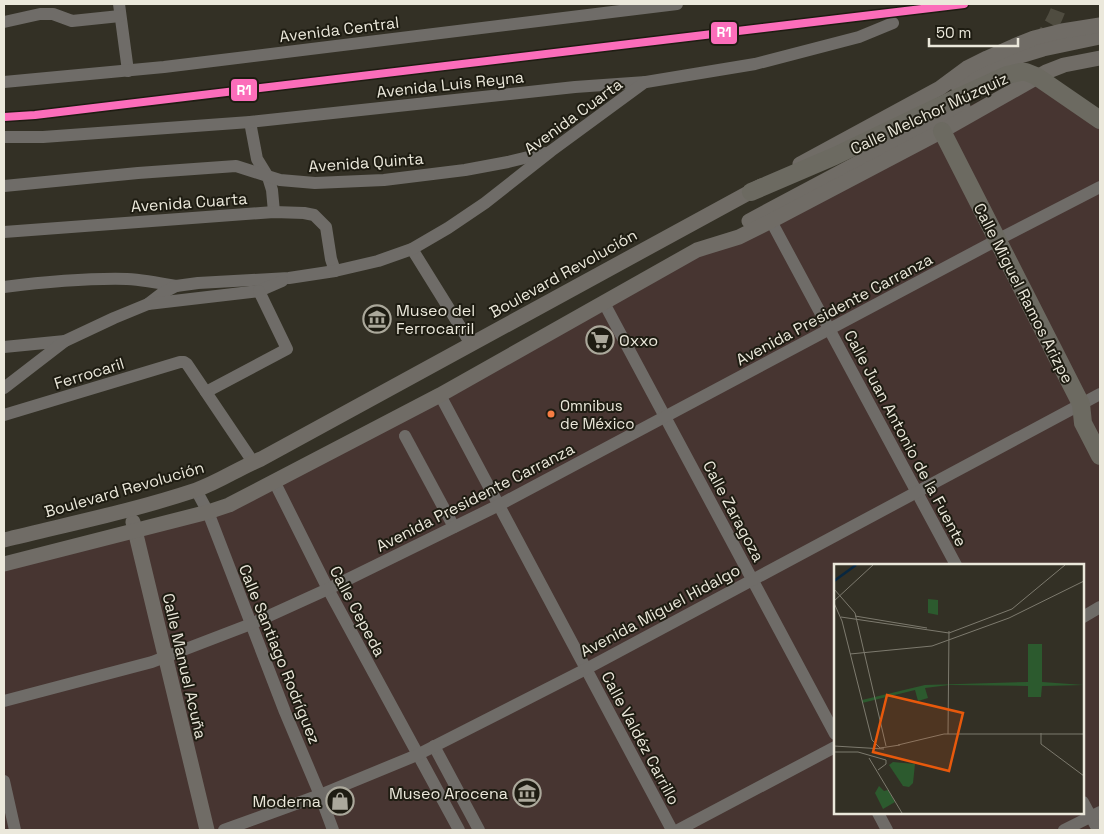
<svg xmlns="http://www.w3.org/2000/svg" width="1104" height="834" viewBox="0 0 1104 834" font-family="'Space Grotesk',sans-serif">
  <style>
    .commercial { fill: #473531; fill-rule: evenodd }
    .lines { fill: none; stroke-linecap: round; stroke-linejoin: round }
    .major-tunnel { stroke: #4f4c40; stroke-width: 15; stroke-dasharray: 15 8; stroke-linecap: butt }
    .minor { stroke: #6f6c68; stroke-width: 12 }
    .major { stroke: #706c66; stroke-width: 15 }
    .highway { stroke: #6c6a61; stroke-width: 18 }
    .rail-1-casing { stroke: #1e1c12; stroke-width: 11 }
    .rail-1 { stroke: #fb6dba; stroke-width: 8 }
    .bus-dot { fill: #f77d43; stroke: #1e1c12; stroke-width: 2 }
    .labels { text-anchor: middle; stroke-width: 4; stroke-linejoin: round; paint-order: stroke }
    .bus-label { font-size: 15px; fill: #ebe8db; stroke: #1e1c12; text-anchor: start }
    .street-label { font-size: 16px; fill: #ebe8db; stroke: #1e1c12 }
    .poi-label { font-size: 16px; fill: #ebe8db; stroke: #1e1c12; text-anchor: start }
    .inset-river { fill: none; stroke: #082740; stroke-width: 2.5 }
    .inset-road { fill: none; stroke: #7d7a6e; stroke-width: 1 }
    .view { fill: #e8590c; fill-opacity: 0.15; stroke: #e8590c; stroke-width: 2.5 }
    .inset-edge { fill: none; stroke: #ebe8db; stroke-width: 2.5 }
    .line-badge { stroke: #1e1c12; stroke-width: 2 }
    .badge-label { font-size: 14px; text-anchor: middle; font-weight: bold; fill: #fff }
  </style>
  <rect width="100%" height="100%" fill="#333025"/>
  <path class="commercial" d="M1037,70L1100,121V830H4V559L188,515L271,480ZM835,565H1083V813H835Z"/>
  <g class="lines">
    <path class="major-tunnel" d="M1038,43C1048,31 1056,19 1060,4"/>
    <g class="minor">
      <path d="M119,4L128,71"/>
      <path d="M4,22L40,14H53L72,21L120,16"/>
      <path d="M4,82L164,67L677,4"/>
      <path d="M250,122L257,159L268,177L272,190L274,212"/>
      <path d="M4,137H43L250,122L575,87L646,82L755,64L859,37L893,23"/>
      <path d="M4,186L138,173L236,166L280,180L315,183L384,180L465,170L508,162L545,153"/>
      <path d="M771,221L956,565"/>
      <path d="M4,232L274,212L304,213L314,215L326,227L331,259L335,271"/>
      <path d="M412,249L471,344"/>
      <path d="M4,287C44,282 86,278 127,279C143,280 160,283 176,286"/>
      <path d="M604,303L835,734"/>
      <path d="M148,304L161,294L176,286L198,283L289,278L335,271L378,261L412,249L448,228L485,203L551,151L645,82"/>
      <path d="M4,347L65,341"/>
      <path d="M4,388L65,341L114,318L148,304L259,291L282,281"/>
      <path d="M206,392L287,349L259,291"/>
      <path d="M440,395L672,830"/>
      <path d="M4,415L180,362H184L187,364L253,462"/>
      <path d="M405,436L454,527"/>
      <path d="M274,481L328,589L459,830"/>
      <path d="M196,490L208,512L285,712L320,795L333,830"/>
      <path d="M1083,617L1100,607"/>
      <path d="M4,701L152,662L165,657L251,624L328,589L499,505L997,240L1100,187"/>
      <path d="M434,746L479,830"/>
      <path d="M4,781L15,830"/>
      <path d="M1083,802L1098,830"/>
      <path d="M878,813L887,830"/>
      <path d="M224,830L320,795L417,755L586,669L1100,394"/>
      <path d="M678,830L835,747"/>
      <path d="M1064,830L1100,812"/>
    </g>
    <g class="major">
      <path d="M955,83L977,76L994,66L1020,56L1043,49L1100,37"/>
      <path d="M800,164L940,88L967,68L987,58L1014,46L1034,38L1062,31L1100,25"/>
      <path d="M749,221L963,107"/>
      <path d="M133,522L207,830"/>
      <path d="M4,540C68,524 133,511 196,490C219,482 239,468 261,459L761,186"/>
      <path d="M4,564L208,512L229,505L440,395L697,250L739,237L771,221L942,131L1046,72L1064,65L1100,58"/>
    </g>
    <g class="highway">
      <path d="M942,131L1081,404L1083,423L1100,456"/>
      <path d="M751,192L835,156L952,100L1007,75L1020,72H1026L1036,76L1100,120"/>
    </g>
    <g class="rail-1-casing">
      <path id="rail-1" d="M4,117L35,115L964,4"/>
    </g>
    <use href="#rail-1" class="rail-1"/>
  </g>
  <defs>
    <g id="museum-ring" transform="scale(1.4375)"><circle r="9.5" fill="#1e1c12" stroke="#aba89b" stroke-width="1.5"/><path d="M0-6L6-3V-2H-6V-3ZM-5-1h2V3h-2ZM-1-1h2V3h-2ZM3-1h2V3H3ZM-6 4H6V6H-6Z" fill="#aba89b"/></g>
    <g id="supermarket-ring" transform="scale(1.4375)"><circle r="9.5" fill="#1e1c12" stroke="#aba89b" stroke-width="1.5"/><path d="M-6-5.5h2.5l.6 2H6L4.5 2H-2.5L-4.4-4H-6ZM-1.5 3.2a1.3 1.3 0 1 0 .1 0ZM3 3.2a1.3 1.3 0 1 0 .1 0Z" fill="#aba89b"/></g>
    <g id="shop-ring" transform="scale(1.4375)"><circle r="9.5" fill="#1e1c12" stroke="#aba89b" stroke-width="1.5"/><path d="M-5-2.5h2.3a2.7 3.5 0 0 1 5.4 0H5L5.5 6h-11ZM-1.5-2.5h3a1.5 2.3 0 0 0-3 0Z" fill="#aba89b"/></g>
  </defs>
  <g fill-rule="evenodd">
    <use href="#museum-ring" x="377" y="319"/>
    <use href="#supermarket-ring" x="600" y="340"/>
    <use href="#museum-ring" x="527" y="793"/>
    <use href="#shop-ring" x="340" y="801"/>
  </g>
  <circle class="bus-dot" cx="551" cy="414" r="4.5"/>
  <g class="labels">
    <g class="bus-label">
      <text x="560" y="411">Omnibus<tspan x="560" dy="18">de México</tspan></text>
    </g>
    <g class="street-label">
      <text transform="translate(339 29) rotate(-7)" y="6">Avenida Central</text>
      <text transform="translate(450 84) rotate(-6)" y="6">Avenida Luis Reyna</text>
      <text transform="translate(929 113) rotate(-25)" y="6">Calle Melchor Múzquiz</text>
      <text transform="translate(573 116) rotate(-36)" y="6">Avenida Cuarta</text>
      <text transform="translate(366 162) rotate(-4)" y="6">Avenida Quinta</text>
      <text transform="translate(189 202) rotate(-4)" y="6">Avenida Cuarta</text>
      <text transform="translate(563 273) rotate(-29)" y="6">Boulevard Revolución</text>
      <text transform="translate(1024 293) rotate(63)" y="6">Calle Miguel Ramos Arizpe</text>
      <text transform="translate(834 309) rotate(-28)" y="6">Avenida Presidente Carranza</text>
      <text transform="translate(89 373) rotate(-17)" y="6">Ferrocaril</text>
      <text transform="translate(906 438) rotate(62)" y="6">Calle Juan Antonio de la Fuente</text>
      <text transform="translate(124 489) rotate(-16)" y="6">Boulevard Revolución</text>
      <text transform="translate(475 497) rotate(-27)" y="6">Avenida Presidente Carranza</text>
      <text transform="translate(734 511) rotate(62)" y="6">Calle Zaragoza</text>
      <text transform="translate(660 610) rotate(-28)" y="6">Avenida Miguel Hidalgo</text>
      <text transform="translate(358 611) rotate(62)" y="6">Calle Cepeda</text>
      <text transform="translate(280 654) rotate(68)" y="6">Calle Santiago Rodríguez</text>
      <text transform="translate(185 666) rotate(77)" y="6">Calle Manuel Acuña</text>
      <text transform="translate(641 738) rotate(62)" y="6">Calle Valdéz Carrillo</text>
    </g>
    <g class="poi-label">
      <text x="396" y="316">Museo del<tspan x="396" dy="18">Ferrocarril</tspan></text>
      <text x="619" y="346">Oxxo</text>
      <text x="508" y="799" text-anchor="end">Museo Arocena</text>
      <text x="321" y="807" text-anchor="end">Moderna</text>
    </g>
  </g>
  <g transform="translate(834 564)">
    <rect width="250" height="250" fill="#333025"/>
    <path d="M94,35L104,36V51L94,49ZM194,80H208V118L250,121L208,122L207,133H194V122L115,121L91,124L94,134L84,137L81,126L28,139V136L91,121L194,118ZM59,198L81,200L79,219L75,223L69,222L55,201ZM45,222L50,227L54,226L61,238L49,245L41,229Z" fill="#2c5a2e"/>
    <path class="inset-river" d="M0,17L22,1"/>
    <path class="inset-road" d="M0,25L21,49L52,182M0,37L39,1M0,39L8,57L38,176L46,184L66,181M21,52L93,64M7,53L115,69L178,45L231,1M16,90L98,82L175,54L250,17M207,169V180L250,212M114,170L115,67M64,181L110,170H250M0,182L50,185M0,188H24L52,196V200L44,206M35,194L68,249"/>
    <path class="view" d="M53,131L129,149L115,207L39,188Z"/>
    <rect width="250" height="250" class="inset-edge"/>
  </g>
  <g class="line-badge">
    <rect x="710" y="21" width="28" height="24" rx="5" fill="#fb6dba"/>
    <rect x="230" y="78" width="28" height="24" rx="5" fill="#fb6dba"/>
  </g>
  <g class="badge-label">
    <text x="724" y="37">R1</text>
    <text x="244" y="95">R1</text>
  </g>
  <rect width="1104" height="834" fill="none" stroke="#ebe8db" stroke-width="10"/>
  <path d="M929 38v8h89v-8" fill="none" stroke="#ebe8db" stroke-width="2.5"/>
  <text x="936" y="38" font-size="15" fill="#ebe8db" stroke="#1e1c12" stroke-width="4" paint-order="stroke">50 m</text>
</svg>
